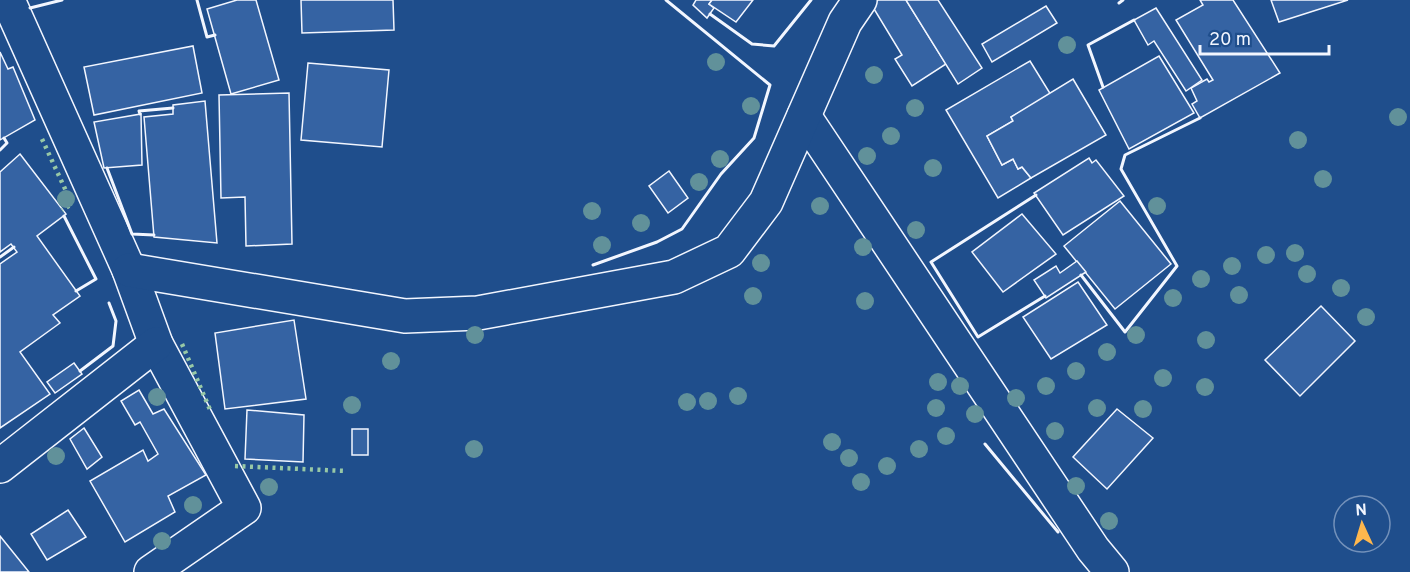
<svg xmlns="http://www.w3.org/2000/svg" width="1410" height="572" viewBox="0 0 1410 572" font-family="Overpass,sans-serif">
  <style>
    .building { fill: #3563a3; stroke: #f2f6ff; stroke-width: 1.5 }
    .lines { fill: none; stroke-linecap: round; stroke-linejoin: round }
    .minor-casing { stroke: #f2f6ff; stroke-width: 36 }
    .minor { stroke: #1f4e8c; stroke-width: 33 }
    .hedge { stroke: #97c8a6; stroke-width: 4.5; stroke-dasharray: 3 4.5; stroke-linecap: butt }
    .wall { stroke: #f2f6ff; stroke-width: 3 }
    .tree { fill: #61919a }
  </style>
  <rect width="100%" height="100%" fill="#1f4e8c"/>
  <g class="building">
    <path d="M237,0H256L279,80L231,94L207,9Z"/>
    <path d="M301,0H393L394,30L302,33Z"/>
    <path d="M696,0H712L709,4L714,8L707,18L693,5Z"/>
    <path d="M712,0H753L736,22L709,4Z"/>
    <path d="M878,0H906L946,64L912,86L895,59L902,55L871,4Z"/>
    <path d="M906,0H938L982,68L958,84Z"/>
    <path d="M1200,0H1233L1280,73L1200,118L1192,104L1197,101L1191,88L1207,79L1209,82L1213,80L1176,20L1203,5Z"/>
    <path d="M1271,0H1348L1279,22Z"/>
    <path d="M1046,6L1057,23L992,62L982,44Z"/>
    <path d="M1156,8L1202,80L1186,91L1154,41L1148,45L1134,20Z"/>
    <path d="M193,46L202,93L94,115L84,67Z"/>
    <path d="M0,52L8,69L13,67L35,120L0,140Z"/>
    <path d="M1159,56L1194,113L1129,149L1099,90Z"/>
    <path d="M1030,61L1051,95L1011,117L1013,121L987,136L1002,165L1013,159L1018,169L1022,167L1031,178L998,198L946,110Z"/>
    <path d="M308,63L389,70L382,147L301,140Z"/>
    <path d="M1073,79L1106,135L1031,178L1022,167L1018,169L1013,159L1002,165L987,136L1013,121L1011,117Z"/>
    <path d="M289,93L292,244L246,246L245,197L221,198L219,95Z"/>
    <path d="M205,101L217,243L154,237L144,117L173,114V105Z"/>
    <path d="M141,114L142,165L104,168L94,122Z"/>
    <path d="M20,154L66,214L37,236L80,296L53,315L60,323L20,352L50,394L0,428V264L17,252L11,244L0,252V172Z"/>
    <path d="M1089,158L1092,163L1096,160L1124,196L1063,235L1034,193Z"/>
    <path d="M669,171L688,198L668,213L649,186Z"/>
    <path d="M1120,201L1171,264L1115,309L1064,246Z"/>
    <path d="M1022,214L1056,254L1003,292L972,252Z"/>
    <path d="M1077,261L1086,272L1046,298L1034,280L1056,266L1060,273Z"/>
    <path d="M1078,282L1107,325L1051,359L1023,317Z"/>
    <path d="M1321,306L1355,341L1300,396L1265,360Z"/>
    <path d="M294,320L306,399L225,409L215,333Z"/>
    <path d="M74,363L82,374L55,393L47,382Z"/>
    <path d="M139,390L153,414L164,409L206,475L168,496L175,512L125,542L90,481L143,450L148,461L158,454L140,422L135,425L121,401Z"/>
    <path d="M1117,409L1153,438L1107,489L1073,457Z"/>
    <path d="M247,410L304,415L303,462L245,459Z"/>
    <path d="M84,428L102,457L87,469L70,439Z"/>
    <rect x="352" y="429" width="16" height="26"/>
    <path d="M68,510L86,537L47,560L31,534Z"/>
    <path d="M0,536L29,572H0Z"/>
  </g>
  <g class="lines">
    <g class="minor-casing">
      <g id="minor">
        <path d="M8,0L129,270L156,344L244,508L151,572"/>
        <path d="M804,116L1093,549L1112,572"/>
        <path d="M129,270L405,316L478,313L674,277L729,251L766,202L845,22L860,0"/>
        <path d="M0,466L156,344"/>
      </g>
    </g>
    <use href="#minor" class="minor"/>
    <g class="hedge">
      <path d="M42,139L72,204L62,210"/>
      <path d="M182,344L211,412"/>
      <path d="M235,466L346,471"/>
    </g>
    <g class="wall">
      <path d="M197,0L207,37L215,35"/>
      <path d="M1119,3L1123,0"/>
      <path d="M30,8L62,0"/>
      <path d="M710,14L752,44L774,46L811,0"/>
      <path d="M1103,87L1088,45L1134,20"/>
      <path d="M140,114L139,111L173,108"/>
      <path d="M0,150L7,143L4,138"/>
      <path d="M107,168L132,234L154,235"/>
      <path d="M1036,195L931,262L978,337L1045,296"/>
      <path d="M64,216L96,279L76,291"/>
      <path d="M0,257L14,247"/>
      <path d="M593,265L657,242L682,229L721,174L754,138L770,85L666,0"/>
      <path d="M1081,275L1125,332L1177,266L1121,169L1125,155L1200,118"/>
      <path d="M80,371L113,346L116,321L109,303"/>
      <path d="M985,444L1058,532"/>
    </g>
  </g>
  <g class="tree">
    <circle cx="1067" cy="45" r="9"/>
    <circle cx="716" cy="62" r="9"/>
    <circle cx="874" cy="75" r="9"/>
    <circle cx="751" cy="106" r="9"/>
    <circle cx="915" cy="108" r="9"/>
    <circle cx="1398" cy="117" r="9"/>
    <circle cx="891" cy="136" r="9"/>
    <circle cx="1298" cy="140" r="9"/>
    <circle cx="867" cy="156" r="9"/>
    <circle cx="720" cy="159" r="9"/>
    <circle cx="933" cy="168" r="9"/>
    <circle cx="1323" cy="179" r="9"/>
    <circle cx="699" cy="182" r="9"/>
    <circle cx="66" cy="199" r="9"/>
    <circle cx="820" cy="206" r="9"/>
    <circle cx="1157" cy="206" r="9"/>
    <circle cx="592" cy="211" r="9"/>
    <circle cx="641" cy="223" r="9"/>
    <circle cx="916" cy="230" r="9"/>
    <circle cx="602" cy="245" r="9"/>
    <circle cx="863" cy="247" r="9"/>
    <circle cx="1295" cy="253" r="9"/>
    <circle cx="1266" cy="255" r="9"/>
    <circle cx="761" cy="263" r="9"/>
    <circle cx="1232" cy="266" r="9"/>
    <circle cx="1307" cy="274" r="9"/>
    <circle cx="1201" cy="279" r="9"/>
    <circle cx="1341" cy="288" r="9"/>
    <circle cx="1239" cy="295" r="9"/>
    <circle cx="753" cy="296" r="9"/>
    <circle cx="1173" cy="298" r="9"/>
    <circle cx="865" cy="301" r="9"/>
    <circle cx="1366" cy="317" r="9"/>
    <circle cx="475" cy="335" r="9"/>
    <circle cx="1136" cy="335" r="9"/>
    <circle cx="1206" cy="340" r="9"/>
    <circle cx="1107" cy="352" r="9"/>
    <circle cx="391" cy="361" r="9"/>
    <circle cx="1076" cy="371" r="9"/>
    <circle cx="1163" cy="378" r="9"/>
    <circle cx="938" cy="382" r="9"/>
    <circle cx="960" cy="386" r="9"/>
    <circle cx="1046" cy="386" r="9"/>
    <circle cx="1205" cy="387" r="9"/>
    <circle cx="738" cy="396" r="9"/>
    <circle cx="157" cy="397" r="9"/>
    <circle cx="1016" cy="398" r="9"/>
    <circle cx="708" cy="401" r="9"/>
    <circle cx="687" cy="402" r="9"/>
    <circle cx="352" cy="405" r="9"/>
    <circle cx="936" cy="408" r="9"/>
    <circle cx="1097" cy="408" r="9"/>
    <circle cx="1143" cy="409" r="9"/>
    <circle cx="975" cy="414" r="9"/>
    <circle cx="1055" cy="431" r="9"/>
    <circle cx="946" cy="436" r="9"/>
    <circle cx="832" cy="442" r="9"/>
    <circle cx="474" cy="449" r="9"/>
    <circle cx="919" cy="449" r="9"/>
    <circle cx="56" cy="456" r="9"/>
    <circle cx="849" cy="458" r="9"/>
    <circle cx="887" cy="466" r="9"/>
    <circle cx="861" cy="482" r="9"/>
    <circle cx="1076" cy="486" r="9"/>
    <circle cx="269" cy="487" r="9"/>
    <circle cx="193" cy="505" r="9"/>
    <circle cx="1109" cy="521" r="9"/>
    <circle cx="162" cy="541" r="9"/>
  </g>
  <g transform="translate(1362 524) rotate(356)"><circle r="28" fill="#1f4e8c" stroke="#7391ba" stroke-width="1.5"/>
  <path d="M0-4.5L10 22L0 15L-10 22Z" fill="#ffb74d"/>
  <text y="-9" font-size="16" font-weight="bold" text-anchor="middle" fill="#f2f6ff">N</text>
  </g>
  <path d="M1200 45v9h129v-9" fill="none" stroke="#f2f6ff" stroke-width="3"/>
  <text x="1209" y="45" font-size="18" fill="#f2f6ff" stroke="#1f4e8c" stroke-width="4.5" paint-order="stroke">20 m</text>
</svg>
